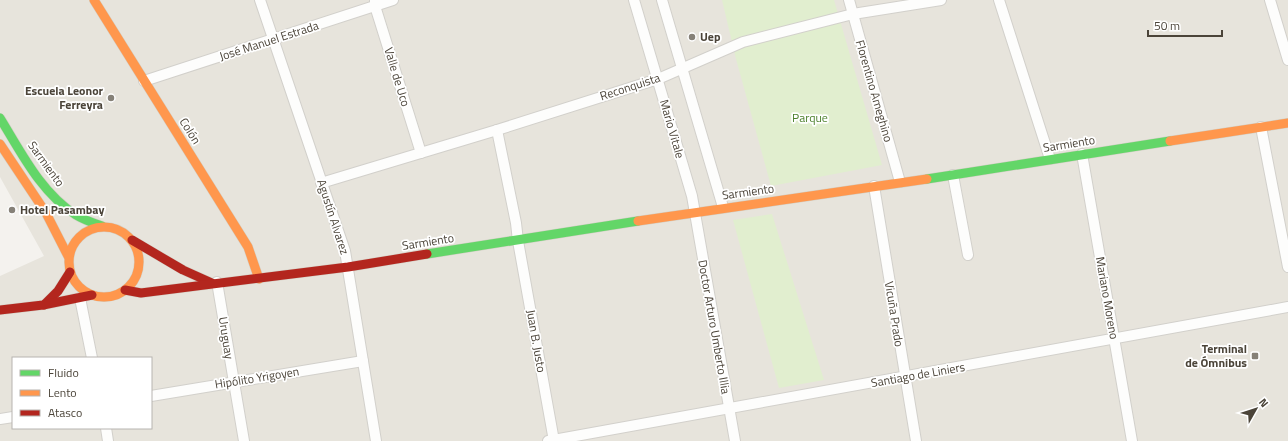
<svg xmlns="http://www.w3.org/2000/svg" width="1288" height="441" viewBox="0 0 1288 441" font-family="'Titillium Web',sans-serif">
  <style>
    .residential { fill: #e7e4dc; fill-rule: evenodd }
    .park { fill: #e1eecf }
    .lines { fill: none; stroke-linecap: round; stroke-linejoin: round }
    .street-casing { stroke: #d2d0cb; stroke-width: 12 }
    .fast-casing { stroke: #d3cfc5; stroke-width: 10 }
    .slow-casing { stroke: #d3cfc5; stroke-width: 10 }
    .jam-casing { stroke: #d3cfc5; stroke-width: 10 }
    .street { stroke: #fdfdfc; stroke-width: 10 }
    .fast { stroke: #63d668; stroke-width: 9 }
    .slow { stroke: #ff974d; stroke-width: 9 }
    .jam { stroke: #b3261e; stroke-width: 9 }
    .poi-dot { fill: #868178; stroke: #fff; stroke-width: 1.5 }
    .labels { text-anchor: middle; stroke-width: 3.5; stroke-linejoin: round; paint-order: stroke }
    .poi-label { font-size: 12px; font-weight: bold; fill: #4b4439; stroke: #fff; text-anchor: start }
    .street-label { font-size: 12px; fill: #4b4439; stroke: #fff }
    .park-label { font-size: 12px; fill: #4a7f2a; stroke: #fff }
  </style>
  <rect width="100%" height="100%" fill="#f4f2ee"/>
  <path class="residential" d="M0,0H1288V441H0V276L44,256L0,177ZM13,358H151V428H13Z"/>
  <g class="park">
    <path d="M722,0H834L882,165L771,186L736,59Z"/>
    <path d="M772,214L824,380L779,388L733,220Z"/>
  </g>
  <g class="lines">
    <g class="street-casing">
      <g id="street">
        <path d="M260,0L345,251L376,441"/>
        <path d="M375,0V6L421,153"/>
        <path d="M634,0L692,196L735,441"/>
        <path d="M662,0L723,207"/>
        <path d="M849,0L900,182"/>
        <path d="M999,0L1050,159"/>
        <path d="M1270,0L1288,60"/>
        <path d="M144,81L393,0"/>
        <path d="M1261,127L1288,267"/>
        <path d="M497,130L516,223L518,241L554,441"/>
        <path d="M1082,154L1132,441"/>
        <path d="M953,175L968,255"/>
        <path d="M321,183L497,130L658,79L743,42L853,14L941,0"/>
        <path d="M874,186L916,441"/>
        <path d="M217,282L244,441"/>
        <path d="M80,298L92,358"/>
        <path d="M151,396L363,361"/>
        <path d="M0,419L13,417"/>
        <path d="M106,428L108,441"/>
        <path d="M548,441L1288,307"/>
      </g>
    </g>
    <g class="fast-casing">
      <g id="fast">
        <path d="M0,118C21,152 41,193 76,215C84,220 93,223 102,226"/>
        <path d="M927,179L1170,141"/>
        <path d="M427,254L638,221"/>
      </g>
    </g>
    <g class="slow-casing">
      <g id="slow">
        <path d="M94,0L248,247L259,279"/>
        <path d="M1170,141L1288,123"/>
        <path d="M0,144L46,213L68,256"/>
        <path d="M638,221L927,179"/>
        <circle cx="104" cy="262" r="35"/>
      </g>
    </g>
    <g class="jam-casing">
      <g id="jam">
        <path d="M132,240L183,270L212,283"/>
        <path d="M125,290L141,293L348,267L427,254"/>
        <path d="M44,305L58,291L70,272"/>
        <path d="M0,310L43,305L92,295"/>
      </g>
    </g>
    <use href="#street" class="street"/>
    <use href="#fast" class="fast"/>
    <use href="#slow" class="slow"/>
    <use href="#jam" class="jam"/>
  </g>
  <g class="poi-dot">
    <circle cx="692" cy="37" r="4"/>
    <circle cx="111" cy="98" r="4"/>
    <circle cx="12" cy="210" r="4"/>
    <rect x="1251" y="352" width="8" height="8" rx="2"/>
  </g>
  <g class="labels">
    <g class="poi-label">
      <text x="700" y="41">Uep</text>
      <text x="103" y="95" text-anchor="end">Escuela Leonor<tspan x="103" dy="14">Ferreyra</tspan></text>
      <text x="20" y="214">Hotel Pasambay</text>
      <text x="1247" y="353" text-anchor="end">Terminal<tspan x="1247" dy="14">de Ómnibus</tspan></text>
    </g>
    <g class="street-label">
      <text transform="translate(269 41) rotate(-18)" y="4">José Manuel Estrada</text>
      <text transform="translate(397 77) rotate(73)" y="4">Valle de Uco</text>
      <text transform="translate(630 87) rotate(-18)" y="4">Reconquista</text>
      <text transform="translate(874 91) rotate(74)" y="4">Florentino Ameghino</text>
      <text transform="translate(672 129) rotate(74)" y="4">Mario Vitale</text>
      <text transform="translate(190 131) rotate(58)" y="4">Colón</text>
      <text transform="translate(1069 144) rotate(-9)" y="4">Sarmiento</text>
      <text transform="translate(46 164) rotate(54)" y="4">Sarmiento</text>
      <text transform="translate(748 192) rotate(-8)" y="4">Sarmiento</text>
      <text transform="translate(333 217) rotate(72)" y="4">Agustín Alvarez</text>
      <text transform="translate(428 242) rotate(-9)" y="4">Sarmiento</text>
      <text transform="translate(1107 298) rotate(80)" y="4">Mariano Moreno</text>
      <text transform="translate(894 314) rotate(81)" y="4">Vicuña Prado</text>
      <text transform="translate(714 327) rotate(80)" y="4">Doctor Arturo Umberto Illia</text>
      <text transform="translate(226 338) rotate(81)" y="4">Uruguay</text>
      <text transform="translate(536 341) rotate(80)" y="4">Juan B. Justo</text>
      <text transform="translate(918 375) rotate(-10)" y="4">Santiago de Liniers</text>
      <text transform="translate(257 378) rotate(-9)" y="4">Hipólito Yrigoyen</text>
    </g>
    <g class="park-label">
      <text x="810" y="122">Parque</text>
    </g>
  </g>
  <rect x="12" y="357" width="140" height="72" fill="#ffffff" stroke="#b7b4b0"/>
  <rect x="20" y="370" width="20" height="6" fill="#63d668" stroke="#b7b4b0"/>
  <text x="48" y="377" font-size="12" fill="#4b4439">Fluido</text>
  <rect x="20" y="390" width="20" height="6" fill="#ff974d" stroke="#b7b4b0"/>
  <text x="48" y="397" font-size="12" fill="#4b4439">Lento</text>
  <rect x="20" y="410" width="20" height="6" fill="#b3261e" stroke="#b7b4b0"/>
  <text x="48" y="417" font-size="12" fill="#4b4439">Atasco</text>
  <g transform="translate(1256 409) rotate(51)" stroke="#ffffff" stroke-width="3" paint-order="stroke">
  <path d="M0-3L7 15L0 10L-7 15Z" fill="#4b4439"/>
  <text y="-6" font-size="11" font-weight="bold" text-anchor="middle" fill="#4b4439">N</text>
  </g>
  <path d="M1148 30v6h74v-6" fill="none" stroke="#4b4439" stroke-width="2"/>
  <text x="1154" y="30" font-size="12" fill="#4b4439" stroke="#ffffff" stroke-width="3" paint-order="stroke">50 m</text>
</svg>
